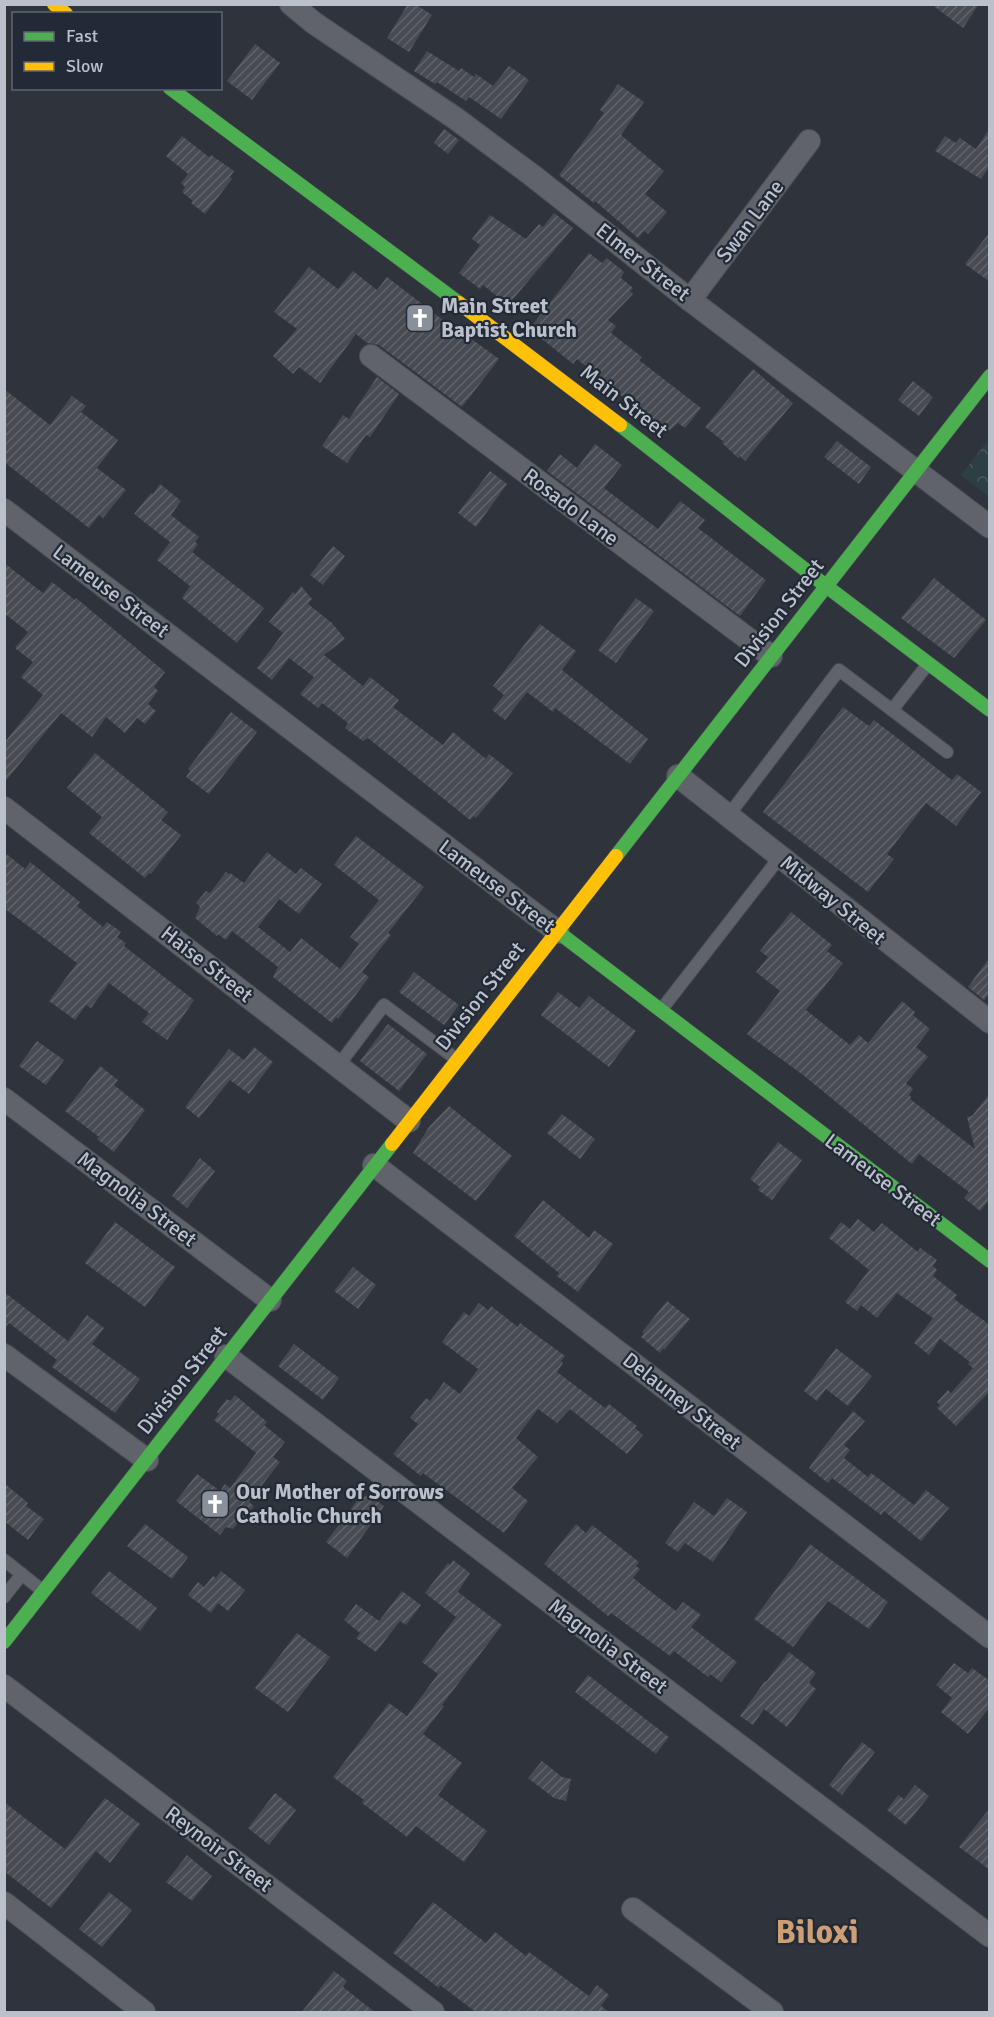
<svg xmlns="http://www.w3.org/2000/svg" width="994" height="2017" viewBox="0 0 994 2017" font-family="Signika,sans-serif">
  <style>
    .park { fill: url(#park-crowns) }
    .building { fill: url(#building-hatch) }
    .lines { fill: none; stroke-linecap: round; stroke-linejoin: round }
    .lane-casing { stroke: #4b4f55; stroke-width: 14 }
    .street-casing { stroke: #4b4f55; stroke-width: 24 }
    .fast-casing { stroke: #4b4f55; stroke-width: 15 }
    .slow-casing { stroke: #4b4f55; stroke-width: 15 }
    .lane { stroke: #60636a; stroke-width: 12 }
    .street { stroke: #60636a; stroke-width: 22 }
    .fast { stroke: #4caf50; stroke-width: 14 }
    .slow { stroke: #ffc107; stroke-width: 14 }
    .labels { text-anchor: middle; stroke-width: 4.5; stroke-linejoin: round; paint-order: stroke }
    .street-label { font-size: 21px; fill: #bbc1cb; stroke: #232a37 }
    .poi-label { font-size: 21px; font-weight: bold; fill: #bbc1cb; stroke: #232a37; text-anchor: start }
    .town-label { font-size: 33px; font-weight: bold; fill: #cd9f74; stroke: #232a37 }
  </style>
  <defs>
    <pattern id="park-crowns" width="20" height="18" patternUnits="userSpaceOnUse" patternTransform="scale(1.5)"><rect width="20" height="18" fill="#2d3f42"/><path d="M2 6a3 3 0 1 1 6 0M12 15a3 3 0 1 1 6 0" fill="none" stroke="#4a595c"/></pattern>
    <pattern id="building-hatch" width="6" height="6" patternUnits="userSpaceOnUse" patternTransform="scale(1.5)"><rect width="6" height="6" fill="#484c52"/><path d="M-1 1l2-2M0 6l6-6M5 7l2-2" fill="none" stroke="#60646a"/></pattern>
  </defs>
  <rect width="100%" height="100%" fill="#2f343c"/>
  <path class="park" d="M989,439V497L961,475Z"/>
  <g class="building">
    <path d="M408,4H415L432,15L409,52L387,38Z"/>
    <path d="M931,4H979L963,28Z"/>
    <path d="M255,44L280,63L252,100L227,81Z"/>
    <path d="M427,51L459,71L461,68L474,77L476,74L493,86L509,66L529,80L501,119L469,97L466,101L437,82L435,84L414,71Z"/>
    <path d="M618,84L644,102L621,135L664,171L645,194L667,212L648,234L644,231L638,238L595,201L594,203L559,175L604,113L600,110Z"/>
    <path d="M990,128V165L981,179L935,151L945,136L956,143L960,138L976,149Z"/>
    <path d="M444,129L459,140L448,154L434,143Z"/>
    <path d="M182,136L209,157L211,155L234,171L230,177L232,179L205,214L191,203L193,201L182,192L185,187L181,183L188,174L166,156Z"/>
    <path d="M554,213L573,228L508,305L483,285L480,289L459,273L480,245L472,239L490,215L526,239L539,224L543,227Z"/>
    <path d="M990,232V282L965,264Z"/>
    <path d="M589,253L602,263L607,258L624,272L621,278L633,288L630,291L633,294L608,320L616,326L611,333L642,357L639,360L701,408L685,428L678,423L667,433L577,359L573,364L531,330L535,326L533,324Z"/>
    <path d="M309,267L338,289L353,271L377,290L387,277L461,334L462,332L499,359L462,407L379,345L367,343L356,334L320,383L299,367L293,374L273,356L297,329L274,312Z"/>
    <path d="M753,369L793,403L745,461L740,456L738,458L722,443L724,442L705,427Z"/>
    <path d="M377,377L399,394L370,437L366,435L347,463L322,446L343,415L349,419Z"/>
    <path d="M913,381L933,397L919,416L898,400Z"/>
    <path d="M4,389L50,425L72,396L86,406L81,412L118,440L97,468L126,490L103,518L99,515L89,528L4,462Z"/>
    <path d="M837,441L871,467L859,484L824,457Z"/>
    <path d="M595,444L622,465L604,488L658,529L680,501L705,520L698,528L766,580L740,616L547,471L560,454L577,468Z"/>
    <path d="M490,471L507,484L476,527L458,513Z"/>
    <path d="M160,484L181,501L171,515L199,537L195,542L198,544L192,552L264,608L237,643L182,598L190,586L157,560L170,542L134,514L151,493L153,494Z"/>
    <path d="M333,546L345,556L323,585L310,575Z"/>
    <path d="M4,563L43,593L52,582L75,600L76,598L165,672L154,687L158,691L148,704L156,711L145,724L137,718L125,733L106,717L92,737L61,713L4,783V743L43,695L21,677L33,662L15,648L28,632L4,613Z"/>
    <path d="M934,578L986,620L954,658L901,618Z"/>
    <path d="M301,586L312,599L308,604L332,623L345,639L324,655L363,686L370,677L399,700L393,707L443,745L453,732L486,759L489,754L513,773L476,818L474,816L470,820L368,738L363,741L345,728L348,723L322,703L318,708L300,694L314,677L289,658L272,680L257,668L283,633L269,622L293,592L295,594Z"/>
    <path d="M636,598L654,611L616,663L598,650Z"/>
    <path d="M540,624L576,651L562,670L648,739L630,764L555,708L553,712L527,692L505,720L492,710L504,695L493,686Z"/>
    <path d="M843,707L869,726L874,720L952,780L957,774L981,792L956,826L926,803L887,854L894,859L868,892L763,812Z"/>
    <path d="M231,712L257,732L209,794L186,777L190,771L188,769Z"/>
    <path d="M95,753L168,812L161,820L181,835L151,874L149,873L145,878L89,833L102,817L67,788Z"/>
    <path d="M356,836L424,887L388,933L391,935L362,972L369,977L338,1019L336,1017L332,1023L273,977L278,967L232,931L226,940L218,934L217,936L195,918L200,907L196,903L206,891L210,893L226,872L229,874L230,873L244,883L267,852L296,874L301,868L322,884L299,914L279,899L258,927L290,952L301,938L340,969L359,944L350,937L379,900L334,865Z"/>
    <path d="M4,852L25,869L30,862L80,902L77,906L103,927L107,922L121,932L117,937L126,943L124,946L194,1000L167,1040L142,1022L149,1013L109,983L91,1008L86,1005L75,1020L49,1001L77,963L4,908Z"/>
    <path d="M791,912L832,945L827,951L843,963L806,1010L850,1045L859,1035L868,1043L902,1001L915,1012L913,1015L930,1029L916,1047L928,1057L906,1083L913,1089L909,1095L911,1097L910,1099L975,1149L967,1117L972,1116L990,1093V1199L980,1211L964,1198L969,1192L919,1154L912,1164L803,1075L747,1034L780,991L756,972L768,957L760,951Z"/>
    <path d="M990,957V993L984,1000L968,987Z"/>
    <path d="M414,972L459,1005L444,1025L399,992Z"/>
    <path d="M558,992L579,1008L589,996L636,1031L609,1067L541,1015Z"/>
    <path d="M388,1024L427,1054L399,1091L360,1061Z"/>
    <path d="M37,1041L64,1060L46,1085L19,1066Z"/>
    <path d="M254,1047L273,1062L249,1094L230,1080L199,1118L185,1107L229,1049L244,1060Z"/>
    <path d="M100,1066L118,1080L114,1085L145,1110L114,1152L97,1139L99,1137L65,1111Z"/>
    <path d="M449,1106L512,1156L476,1201L413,1153L429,1127Z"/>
    <path d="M562,1114L595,1139L580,1159L547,1133Z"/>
    <path d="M778,1142L802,1160L772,1200L758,1190L760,1187L750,1179Z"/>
    <path d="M200,1158L215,1171L187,1208L172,1196Z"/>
    <path d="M543,1200L589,1238L594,1230L613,1244L578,1292L557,1276L559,1273L514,1236Z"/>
    <path d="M858,1219L874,1232L882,1223L918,1252L920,1248L937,1260L933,1266L937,1270L933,1276L957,1295L954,1299L990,1325V1391L956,1426L937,1408L940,1405L937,1402L948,1390L951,1393L973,1368L968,1364L970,1362L940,1339L929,1355L914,1343L933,1318L897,1293L877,1318L861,1305L857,1311L845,1302L869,1270L829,1238L841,1222L850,1229Z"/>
    <path d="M115,1222L175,1267L145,1307L85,1263Z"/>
    <path d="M353,1267L376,1285L358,1309L334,1291Z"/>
    <path d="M4,1292L68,1341L87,1315L104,1328L92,1344L140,1379L115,1413L52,1367L57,1360L9,1323L4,1329Z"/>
    <path d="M667,1301L690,1319L664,1350L663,1348L660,1353L641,1337L644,1333L642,1332Z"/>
    <path d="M479,1303L488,1310L491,1306L518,1327L520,1323L565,1356L561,1361L563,1363L557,1372L605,1408L609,1404L637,1426L635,1428L643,1435L627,1454L570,1409L557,1423L538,1409L516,1438L538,1457L512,1488L528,1501L504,1533L423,1473L421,1476L393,1454L418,1424L410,1418L426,1398L430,1401L444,1382L460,1394L478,1369L442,1342L464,1312L469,1316Z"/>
    <path d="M294,1344L339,1378L323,1400L278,1366Z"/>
    <path d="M836,1348L872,1376L848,1406L826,1389L817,1401L804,1391Z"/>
    <path d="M235,1395L267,1422L264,1425L285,1442L273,1457L280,1462L249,1502L254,1506L243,1521L241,1519L233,1529L226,1527L220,1535L176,1501L197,1474L220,1491L225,1484L230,1488L256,1453L214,1420L219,1414L217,1412L227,1399L230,1401Z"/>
    <path d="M853,1411L865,1421L844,1445L850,1450L844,1458L868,1477L871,1473L914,1505L926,1490L949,1508L921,1541L884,1511L881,1515L832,1478L828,1483L809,1468L823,1448Z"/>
    <path d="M4,1483L28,1503L26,1506L44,1519L28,1540L4,1521Z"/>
    <path d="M364,1495L366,1497L368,1495L384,1506L347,1558L326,1542L359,1498L361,1500Z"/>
    <path d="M727,1498L747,1512L713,1562L685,1543L678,1552L665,1543L694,1502L714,1516Z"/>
    <path d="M145,1524L188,1557L172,1579L127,1546Z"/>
    <path d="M576,1524L586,1533L592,1525L639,1562L636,1566L640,1569L633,1578L676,1611L683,1602L701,1615L691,1627L737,1662L721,1682L710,1674L708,1677L674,1651L670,1656L611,1613L608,1616L544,1564Z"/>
    <path d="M810,1544L888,1602L869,1629L828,1601L793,1647L754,1619Z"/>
    <path d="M453,1560L470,1573L458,1592L502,1625L442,1705L444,1706L423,1734L462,1763L438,1795L487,1831L464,1862L416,1826L407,1837L362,1803L364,1800L333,1777L389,1703L407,1716L438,1674L422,1662L456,1617L425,1593L448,1563L450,1565Z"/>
    <path d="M109,1571L157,1608L140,1631L91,1593Z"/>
    <path d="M221,1571L245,1590L228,1611L218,1603L211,1613L188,1595L198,1582L204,1587L213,1576L216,1578Z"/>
    <path d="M402,1591L421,1605L406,1625L400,1621L376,1652L356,1638L360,1633L344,1620L356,1604L379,1621Z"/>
    <path d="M297,1633L330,1657L288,1712L255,1688Z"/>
    <path d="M789,1652L816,1673L809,1683L816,1689L787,1727L764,1709L753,1725L740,1716L765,1681L766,1682Z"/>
    <path d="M954,1663L968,1673L972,1668L990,1681V1707L968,1734L941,1712L952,1698L936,1685Z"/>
    <path d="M588,1675L669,1737L656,1754L575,1692Z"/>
    <path d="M862,1742L875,1752L842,1795L829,1785Z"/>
    <path d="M542,1761L562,1777L571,1779L566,1801L554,1798L528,1778Z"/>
    <path d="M915,1785L929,1796L906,1825L887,1810L898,1795L904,1799Z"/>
    <path d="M275,1793L296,1810L269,1845L248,1828Z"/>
    <path d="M105,1798L140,1824L110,1863L96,1851L51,1908L4,1871V1802L65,1849Z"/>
    <path d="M990,1808V1870L959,1847Z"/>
    <path d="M187,1855L212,1876L192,1901L166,1882Z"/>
    <path d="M109,1892L132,1910L102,1947L79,1929Z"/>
    <path d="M433,1902L486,1943L495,1932L526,1956L529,1952L589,1996L597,1985L609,1995L601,2006L610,2013H477L440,1985L439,1988L393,1953Z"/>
    <path d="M334,1971L347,1981L343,1987L376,2013H301Z"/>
  </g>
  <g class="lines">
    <g class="lane-casing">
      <g id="lane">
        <path d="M892,710L947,752"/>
        <path d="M728,816L839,670L892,710L928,664"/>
        <path d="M661,1010L780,857"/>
        <path d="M338,1066L384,1005L456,1059"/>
        <path d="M4,1560L43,1591"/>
        <path d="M4,1597L22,1574"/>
      </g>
    </g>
    <g class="street-casing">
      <g id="street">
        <path d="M291,4L314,23L455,118L533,176L690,300L990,527"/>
        <path d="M690,300L809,141"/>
        <path d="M371,356L771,656"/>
        <path d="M4,510L558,932"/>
        <path d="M678,776L990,1022"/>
        <path d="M4,808L409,1121"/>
        <path d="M4,1099L270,1300"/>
        <path d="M374,1165L990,1637"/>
        <path d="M4,1355L147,1460"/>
        <path d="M226,1356L990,1936"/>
        <path d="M4,1686L433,2012"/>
        <path d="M4,1903L144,2012"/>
        <path d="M633,1909L772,2012"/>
      </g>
    </g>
    <g class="fast-casing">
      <g id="fast">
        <path d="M170,88L459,303"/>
        <path d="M620,425L826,586L990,710"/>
        <path d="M616,856L990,376"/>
        <path d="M558,932L990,1261"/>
        <path d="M4,1642L392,1144"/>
      </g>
    </g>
    <g class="slow-casing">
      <g id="slow">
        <path d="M54,4L66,14"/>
        <path d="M459,303L620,425"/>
        <path d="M392,1144L616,856"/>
      </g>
    </g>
    <use href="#lane" class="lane"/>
    <use href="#street" class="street"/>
    <use href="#fast" class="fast"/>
    <use href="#slow" class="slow"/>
  </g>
  <defs>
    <g id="church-square" transform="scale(1.5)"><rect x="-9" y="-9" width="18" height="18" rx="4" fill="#8a9099" stroke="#232a37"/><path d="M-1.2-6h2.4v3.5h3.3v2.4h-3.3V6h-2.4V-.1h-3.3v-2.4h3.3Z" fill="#fff"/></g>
  </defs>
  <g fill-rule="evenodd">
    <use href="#church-square" x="420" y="318"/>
    <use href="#church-square" x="215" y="1504"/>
  </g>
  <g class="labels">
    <g class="street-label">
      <text transform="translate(750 221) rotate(-53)" y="7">Swan Lane</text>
      <text transform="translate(643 262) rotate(38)" y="7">Elmer Street</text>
      <text transform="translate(624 401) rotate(38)" y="7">Main Street</text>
      <text transform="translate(571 507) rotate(37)" y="7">Rosado Lane</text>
      <text transform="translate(111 591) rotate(37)" y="7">Lameuse Street</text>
      <text transform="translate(779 613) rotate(-52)" y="7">Division Street</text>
      <text transform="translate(497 886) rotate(37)" y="7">Lameuse Street</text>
      <text transform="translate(833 900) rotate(39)" y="7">Midway Street</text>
      <text transform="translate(207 964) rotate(38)" y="7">Haise Street</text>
      <text transform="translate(480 996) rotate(-52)" y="7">Division Street</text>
      <text transform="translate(883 1180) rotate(37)" y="7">Lameuse Street</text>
      <text transform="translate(137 1199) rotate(37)" y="7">Magnolia Street</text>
      <text transform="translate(182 1380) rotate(-52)" y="7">Division Street</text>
      <text transform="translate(682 1401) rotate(38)" y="7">Delauney Street</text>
      <text transform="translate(608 1646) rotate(37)" y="7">Magnolia Street</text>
      <text transform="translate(219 1849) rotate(37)" y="7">Reynoir Street</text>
    </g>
    <g class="poi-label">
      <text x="441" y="313">Main Street<tspan x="441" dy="24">Baptist Church</tspan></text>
      <text x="236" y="1499">Our Mother of Sorrows<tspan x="236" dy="24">Catholic Church</tspan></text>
    </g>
    <g class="town-label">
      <text x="817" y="1943">Biloxi</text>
    </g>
  </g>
  <rect width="994" height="2017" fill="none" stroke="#bbc1cb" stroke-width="12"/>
  <rect x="12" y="12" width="210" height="78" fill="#232a37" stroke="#606672" stroke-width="1.5"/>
  <rect x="24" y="32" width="30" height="9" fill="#4caf50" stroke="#606672" stroke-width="1.5"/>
  <text x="66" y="42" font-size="18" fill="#bbc1cb">Fast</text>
  <rect x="24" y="62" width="30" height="9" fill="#ffc107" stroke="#606672" stroke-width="1.5"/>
  <text x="66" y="72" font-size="18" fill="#bbc1cb">Slow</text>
</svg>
